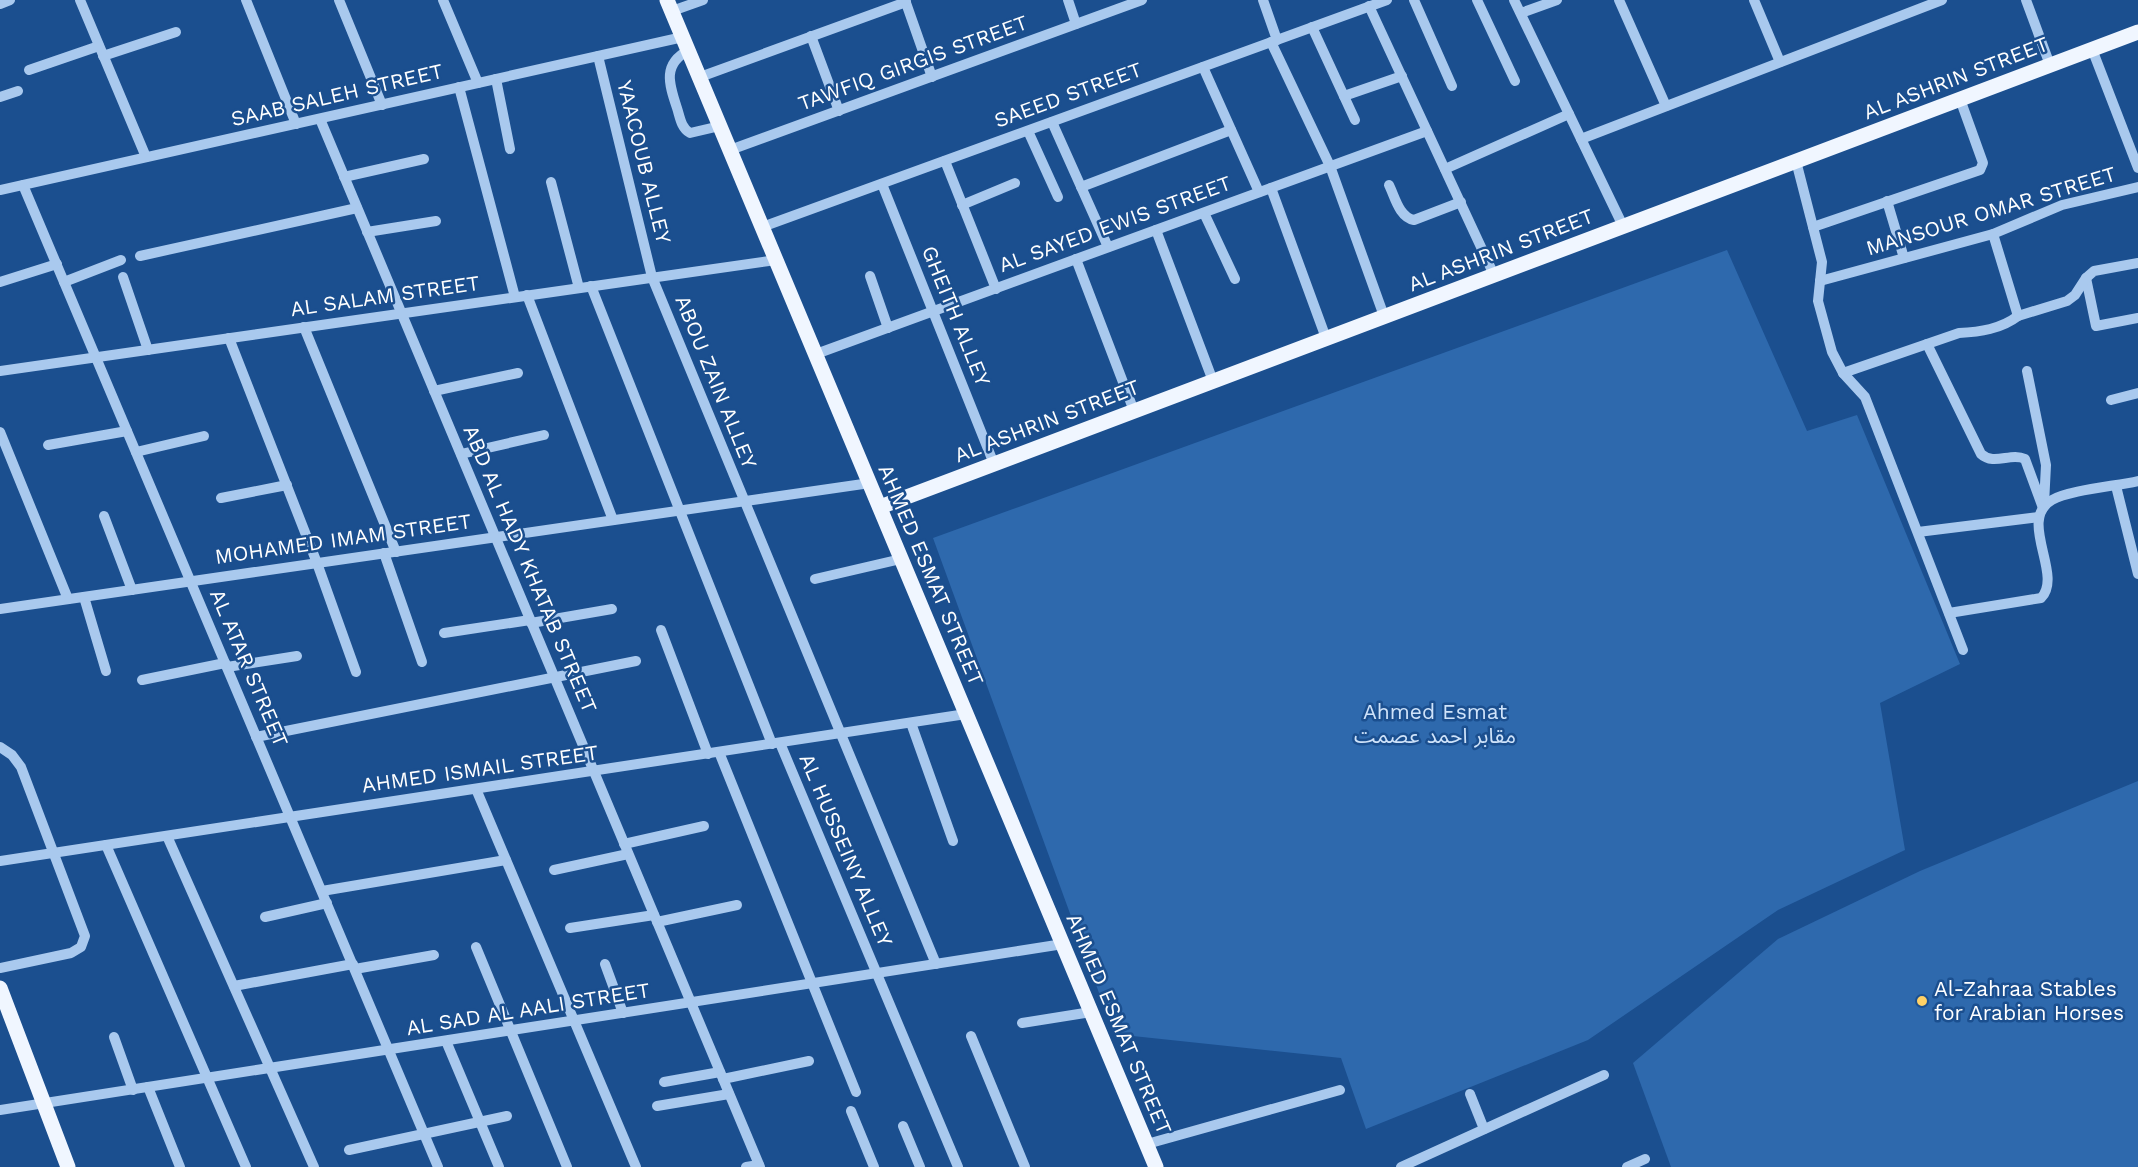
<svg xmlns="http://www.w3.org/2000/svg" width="2138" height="1167" viewBox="0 0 2138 1167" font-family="'Work Sans','Noto Sans Arabic',sans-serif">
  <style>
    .green { fill: #2e69ad }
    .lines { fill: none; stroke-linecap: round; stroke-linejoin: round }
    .minor { stroke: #a9c9ee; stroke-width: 10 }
    .major { stroke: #f0f6ff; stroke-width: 15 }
    .poi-dot { fill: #ffd166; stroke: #1b4f8f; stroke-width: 2 }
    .labels { text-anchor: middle; stroke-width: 5; stroke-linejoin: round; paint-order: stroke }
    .street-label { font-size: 21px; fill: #fff; stroke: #1b4f8f }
    .park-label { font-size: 21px; fill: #cfe3fa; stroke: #1b4f8f }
    .poi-label { font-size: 21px; fill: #fff; stroke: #1b4f8f; text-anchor: start }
  </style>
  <rect width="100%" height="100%" fill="#1b4f8f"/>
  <g class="green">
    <path d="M1727,250L1807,431L1857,415L1960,664L1880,703L1905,850L1778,910L1588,1040L1366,1129L1341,1058L1114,1034L933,538Z"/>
    <path d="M2138,781V1167H1671L1633,1063L1778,939L1920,871Z"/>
  </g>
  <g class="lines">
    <g class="minor">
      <path d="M80,0L146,157"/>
      <path d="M246,0L296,124"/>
      <path d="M339,0L382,105"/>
      <path d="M443,0L478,83"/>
      <path d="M905,0L932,77"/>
      <path d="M1068,0L1076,24"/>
      <path d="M1263,0L1277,40"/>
      <path d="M1414,0L1452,86"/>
      <path d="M1477,0L1515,81"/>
      <path d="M1514,0L1623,226"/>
      <path d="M1619,0L1666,106"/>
      <path d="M1754,0L1780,62"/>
      <path d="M2026,0L2050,65"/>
      <path d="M0,4L10,0"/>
      <path d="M1369,6L1494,275"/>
      <path d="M672,11L703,0"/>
      <path d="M1521,13L1557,0"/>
      <path d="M1312,27L1355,120"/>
      <path d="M811,36L839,111"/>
      <path d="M1271,42L1330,166L1384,316"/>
      <path d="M2092,49L2138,168"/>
      <path d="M689,50C662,64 669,84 677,108C680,117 681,128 690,133L720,126"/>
      <path d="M103,56L176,32"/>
      <path d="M598,56L652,277L936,964"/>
      <path d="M1203,67L1259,192"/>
      <path d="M29,70L99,46"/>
      <path d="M700,77L906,2"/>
      <path d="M496,79L510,149"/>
      <path d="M459,87L515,297"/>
      <path d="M1344,96L1402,76"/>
      <path d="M0,97L18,91"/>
      <path d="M320,119L760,1167"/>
      <path d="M1052,122L1108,247"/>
      <path d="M1028,131L1058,197"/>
      <path d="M1581,139L1942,0"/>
      <path d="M730,150L1142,0"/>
      <path d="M945,161L996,289"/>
      <path d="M1796,161L1822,262L1818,301L1832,352L1843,373L1865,397L1963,650"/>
      <path d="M1445,169L1569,114"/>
      <path d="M344,177L424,159"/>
      <path d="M551,182L579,288"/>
      <path d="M882,184L994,464"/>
      <path d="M23,185L438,1167"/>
      <path d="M1389,185C1395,197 1399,217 1414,220L1461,202"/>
      <path d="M1081,187L1231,130"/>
      <path d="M1271,188L1326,338"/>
      <path d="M0,190L683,37"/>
      <path d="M1887,201L1904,258"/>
      <path d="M962,205L1015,183"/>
      <path d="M1204,213L1235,279"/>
      <path d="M762,227L1387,0"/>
      <path d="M1813,227L1980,170L1983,163L1960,99"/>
      <path d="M1156,230L1213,381"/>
      <path d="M367,232L436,221"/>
      <path d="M140,256L357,208"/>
      <path d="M1076,259L1134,411"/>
      <path d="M870,276L888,328"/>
      <path d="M123,277L148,350"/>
      <path d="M2086,278L2096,326L2138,318"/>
      <path d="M1820,281L1993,234L2062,205L2138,187"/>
      <path d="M0,282L57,264"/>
      <path d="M64,282L121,260"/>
      <path d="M591,286L772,744"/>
      <path d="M527,295L613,520"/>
      <path d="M2018,316L2067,301L2075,295L2086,278L2094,271L2138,263"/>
      <path d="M304,327L396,552"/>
      <path d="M229,338L317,563L356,672"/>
      <path d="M1927,344L1981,454C1994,466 2011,452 2025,459L2043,508"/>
      <path d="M816,354L1427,131"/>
      <path d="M0,371L776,260"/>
      <path d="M2027,371L2046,465L2044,504"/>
      <path d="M1843,373L1959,333C1980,332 2001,329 2018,316L1993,234"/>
      <path d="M434,391L518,373"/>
      <path d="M2111,400L2138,393"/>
      <path d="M0,432L68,599"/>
      <path d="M48,445L127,431"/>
      <path d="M136,452L204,436"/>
      <path d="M461,454L544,435"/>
      <path d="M2116,486L2138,574"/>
      <path d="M221,498L287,485"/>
      <path d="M104,516L132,590"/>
      <path d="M1918,532L2039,517"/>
      <path d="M384,553L422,662"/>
      <path d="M815,579L901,559"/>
      <path d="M84,597L106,671"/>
      <path d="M0,609L870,483"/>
      <path d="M1949,613L2041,598C2064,575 2017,520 2052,500C2069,490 2117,486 2138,481"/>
      <path d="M531,623L612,609"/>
      <path d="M661,630L708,754"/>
      <path d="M444,633L530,620"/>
      <path d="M227,667L297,656"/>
      <path d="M142,680L225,663"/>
      <path d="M911,723L953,841"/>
      <path d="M256,737L636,661"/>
      <path d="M780,743L958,1167"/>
      <path d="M0,747L12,755L21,767L85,936L81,947L71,953L0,968"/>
      <path d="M719,752L856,1092"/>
      <path d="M476,789L636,1167"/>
      <path d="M167,836L314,1167"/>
      <path d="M624,844L704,826"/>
      <path d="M106,845L246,1167"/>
      <path d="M0,861L966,714"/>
      <path d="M554,870L628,854"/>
      <path d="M322,891L506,860"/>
      <path d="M265,917L327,903"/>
      <path d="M657,922L737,905"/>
      <path d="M570,928L654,915"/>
      <path d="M476,947L567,1167"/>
      <path d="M605,964L623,1013"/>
      <path d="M355,969L434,955"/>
      <path d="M234,986L353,964"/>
      <path d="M1022,1023L1091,1012"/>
      <path d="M971,1036L1025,1167"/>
      <path d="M114,1037L133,1090"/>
      <path d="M446,1041L499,1167"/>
      <path d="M723,1079L809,1061"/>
      <path d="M664,1082L720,1072"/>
      <path d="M148,1087L180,1167"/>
      <path d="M1470,1094L1484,1129"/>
      <path d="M657,1106L729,1094"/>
      <path d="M0,1110L1063,944"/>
      <path d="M851,1111L874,1167"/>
      <path d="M903,1126L920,1167"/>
      <path d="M1147,1144L1340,1090"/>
      <path d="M349,1150L507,1116"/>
      <path d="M746,1167L759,1165"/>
      <path d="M1401,1167L1604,1075"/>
      <path d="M1627,1167L1645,1159"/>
    </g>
    <g class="major">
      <path d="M667,0L1156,1167"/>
      <path d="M880,507L2138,32"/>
      <path d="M0,988L68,1167"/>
    </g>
  </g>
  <circle class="poi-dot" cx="1922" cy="1001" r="6"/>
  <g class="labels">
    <g class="street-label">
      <text transform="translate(913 63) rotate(-20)" y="7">TAWFIQ GIRGIS STREET</text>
      <text transform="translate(1956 78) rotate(-21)" y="7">AL ASHRIN STREET</text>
      <text transform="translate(337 95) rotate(-13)" y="7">SAAB SALEH STREET</text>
      <text transform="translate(1068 95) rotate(-20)" y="7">SAEED STREET</text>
      <text transform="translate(644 162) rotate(76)" y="7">YAACOUB ALLEY</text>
      <text transform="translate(1991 211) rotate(-17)" y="7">MANSOUR OMAR STREET</text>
      <text transform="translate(1115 224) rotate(-20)" y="7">AL SAYED EWIS STREET</text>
      <text transform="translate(1501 250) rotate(-21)" y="7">AL ASHRIN STREET</text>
      <text transform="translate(385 296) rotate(-8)" y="7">AL SALAM STREET</text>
      <text transform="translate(956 316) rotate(68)" y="7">GHEITH ALLEY</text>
      <text transform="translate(716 382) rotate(68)" y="7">ABOU ZAIN ALLEY</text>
      <text transform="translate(1047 421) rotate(-21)" y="7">AL ASHRIN STREET</text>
      <text transform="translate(343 539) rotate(-8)" y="7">MOHAMED IMAM STREET</text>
      <text transform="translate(530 569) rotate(67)" y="7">ABD AL HADY KHATAB STREET</text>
      <text transform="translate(931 575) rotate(67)" y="7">AHMED ESMAT STREET</text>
      <text transform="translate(249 668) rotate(67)" y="7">AL ATAR STREET</text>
      <text transform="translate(480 769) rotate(-8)" y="7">AHMED ISMAIL STREET</text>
      <text transform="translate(846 850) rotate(67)" y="7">AL HUSSEINY ALLEY</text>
      <text transform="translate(528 1009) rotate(-9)" y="7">AL SAD AL AALI STREET</text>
      <text transform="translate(1119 1024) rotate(67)" y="7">AHMED ESMAT STREET</text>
    </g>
    <g class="park-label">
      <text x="1435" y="719">Ahmed Esmat<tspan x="1435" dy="24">مقابر احمد عصمت</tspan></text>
    </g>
    <g class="poi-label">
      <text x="1934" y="996">Al-Zahraa Stables<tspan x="1934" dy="24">for Arabian Horses</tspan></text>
    </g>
  </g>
</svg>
